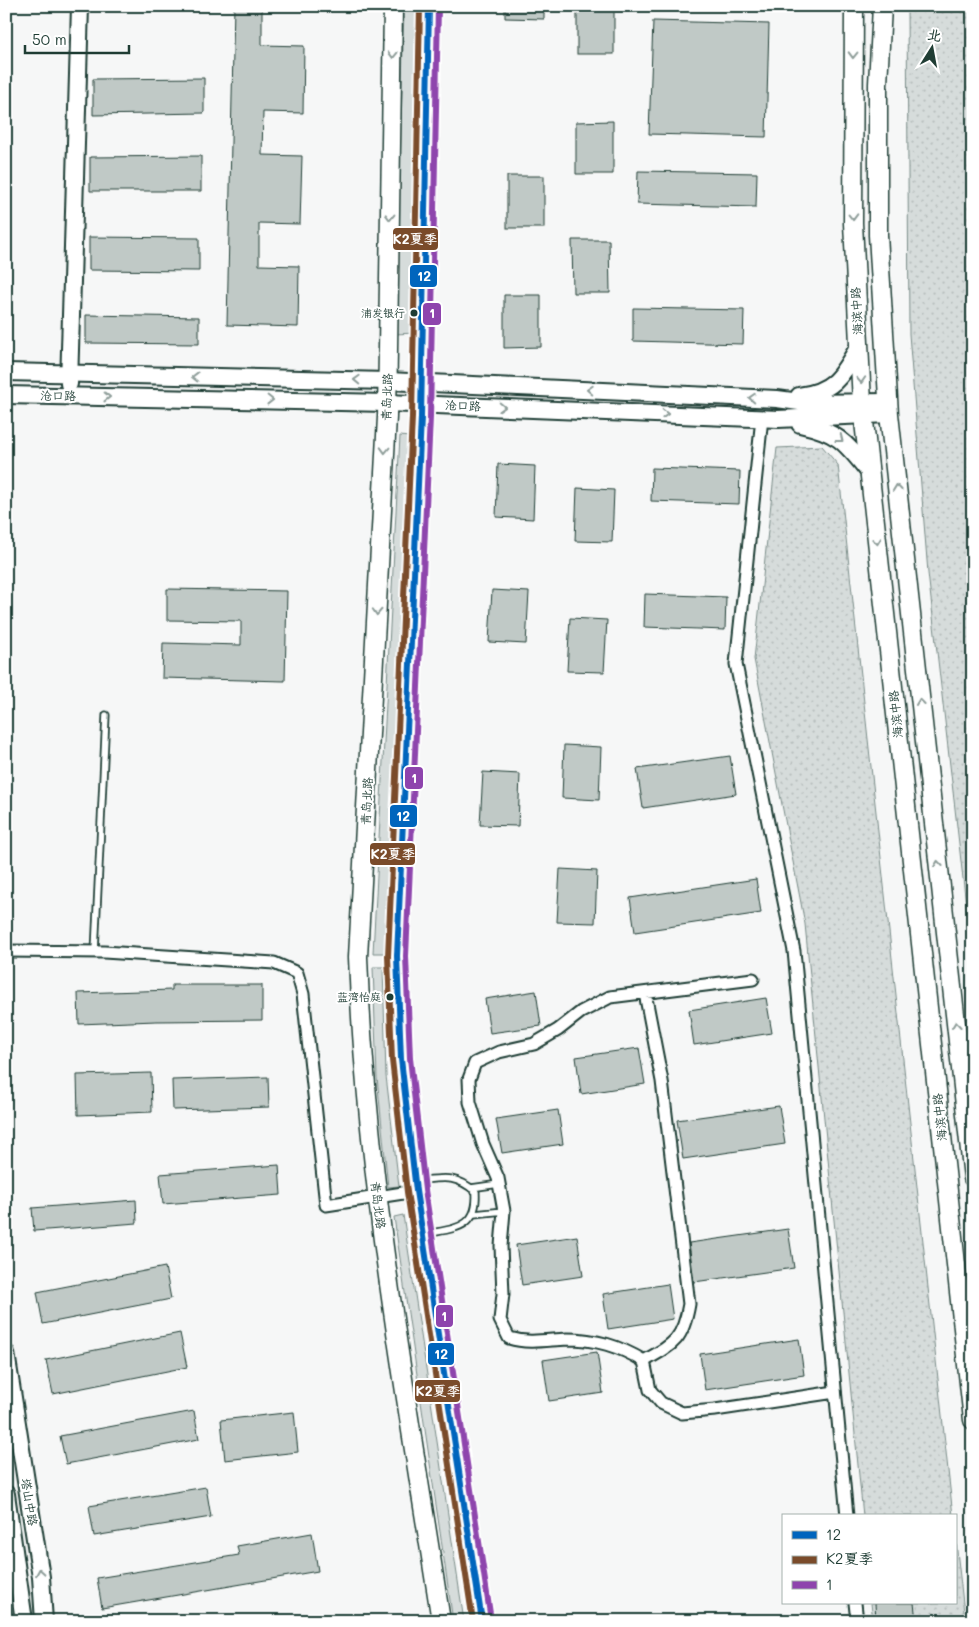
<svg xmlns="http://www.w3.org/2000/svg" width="979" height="1627" viewBox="0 0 979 1627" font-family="Mali,'LXGW WenKai TC',sans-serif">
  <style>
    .green { fill: #d6dcdb; stroke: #7a8c88 }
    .park { fill: url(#park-dots); stroke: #7a8c88 }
    .building { fill: #c0c9c6; stroke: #1f3d34 }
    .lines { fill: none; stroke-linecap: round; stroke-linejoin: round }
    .lane-casing { stroke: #1f3d34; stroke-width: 9 }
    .street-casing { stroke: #1f3d34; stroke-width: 15 }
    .secondary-casing { stroke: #1f3d34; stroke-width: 20 }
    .primary-casing { stroke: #1f3d34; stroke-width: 21 }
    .lane { stroke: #fff; stroke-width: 5.5 }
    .street { stroke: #fff; stroke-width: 11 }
    .secondary { stroke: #fff; stroke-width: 16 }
    .primary { stroke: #fff; stroke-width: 18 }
    .bus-1-casing { stroke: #fff; stroke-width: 10 }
    .bus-2-casing { stroke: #fff; stroke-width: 10 }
    .bus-3-casing { stroke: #fff; stroke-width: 10 }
    .bus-1 { stroke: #0065bd; stroke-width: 6 }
    .bus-2 { stroke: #7a4b2a; stroke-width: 6 }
    .bus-3 { stroke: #8e44ad; stroke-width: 6 }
    .oneway { stroke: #8f9e9a }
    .bus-dot { fill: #1f3d34; stroke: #fff; stroke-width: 2 }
    .labels { text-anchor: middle; stroke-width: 4; stroke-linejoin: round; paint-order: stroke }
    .bus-label { font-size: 11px; fill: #1f3d34; stroke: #fff; text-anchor: end }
    .street-label { font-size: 12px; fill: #1f3d34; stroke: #fff }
    .line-badge { stroke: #fff; stroke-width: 2 }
    .badge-label { font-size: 14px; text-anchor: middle; font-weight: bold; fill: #fff }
  </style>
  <defs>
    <pattern id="park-dots" width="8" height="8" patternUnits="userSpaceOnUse" patternTransform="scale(1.25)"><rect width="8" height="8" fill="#d6dcdb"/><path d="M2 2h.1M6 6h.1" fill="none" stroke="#b7bebd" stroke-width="1.8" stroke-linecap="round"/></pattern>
  </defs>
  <rect width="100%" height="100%" fill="#f6f7f7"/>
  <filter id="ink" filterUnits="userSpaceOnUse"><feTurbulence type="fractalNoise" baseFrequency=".02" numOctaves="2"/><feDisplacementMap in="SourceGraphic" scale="10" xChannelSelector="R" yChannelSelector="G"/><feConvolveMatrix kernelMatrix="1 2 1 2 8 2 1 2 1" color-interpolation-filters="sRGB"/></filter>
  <g filter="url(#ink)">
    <g class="green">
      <path d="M404,6H422L415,333L396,334Z"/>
      <path d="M400,436L409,437L384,953H373Z"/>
      <path d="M373,967H383L386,1076L399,1186L388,1187L377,1077Z"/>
      <path d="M403,1215L464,1621H453L394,1217Z"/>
    </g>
    <g class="park">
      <path d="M907,6H973V966L928,573L909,334Z"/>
      <path d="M822,446L838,465L953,1516H863L805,924L754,659L777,448Z"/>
      <path d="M955,1533L965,1621H873L871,1603H955Z"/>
    </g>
    <g class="building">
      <path d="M234,6H262V45L304,46L303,113L263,112L262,155L302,156L300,224L259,223V265L299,266L298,327L227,325Z"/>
      <path d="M505,6H544V19L505,18Z"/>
      <rect x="577" y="6" width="37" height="48"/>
      <path d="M653,21L769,24L766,137L649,134Z"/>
      <path d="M204,78V113L93,115V79Z"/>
      <path d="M613,121V174H576V122Z"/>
      <path d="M201,156V191H90V157Z"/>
      <path d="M638,171L757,173L756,207L637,204Z"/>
      <rect x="507" y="176" width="37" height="52"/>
      <path d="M89,237L199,238V271L89,270Z"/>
      <path d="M572,240H609L610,293H573Z"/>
      <path d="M504,295H541V347L504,348Z"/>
      <path d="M633,308L744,310L743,344L633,341Z"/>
      <path d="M86,315L199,317V344L86,343Z"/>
      <path d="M498,464L535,466L533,519L496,517Z"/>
      <path d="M652,468L740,471L739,504L651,501Z"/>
      <path d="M577,488L614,490L612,542L575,541Z"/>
      <path d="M167,589L287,591L285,681L162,678L163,643L241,645V621L167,620Z"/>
      <path d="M492,590L529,592L526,644L489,642Z"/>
      <path d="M645,594L726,597L725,630L644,627Z"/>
      <path d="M570,618L607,620L604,672L567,671Z"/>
      <path d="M564,745L601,747L599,800L562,798Z"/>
      <path d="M730,756L736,794L643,808L637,769Z"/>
      <path d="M483,772L520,774L518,826L480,825Z"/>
      <path d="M560,869L597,871L595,923L557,922Z"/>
      <path d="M756,879L761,913L635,932L630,898Z"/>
      <path d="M172,985H262V1020L156,1021L79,1024L78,993L172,990Z"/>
      <path d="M536,991L541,1026L490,1033L485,999Z"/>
      <path d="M766,998L772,1033L694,1045L689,1010Z"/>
      <path d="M639,1048L645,1084L581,1094L576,1057Z"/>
      <path d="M151,1073L152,1112L78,1115L77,1075Z"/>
      <path d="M268,1077L269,1107L173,1110L172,1080Z"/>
      <path d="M779,1106L785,1144L683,1159L677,1120Z"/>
      <path d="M558,1110L563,1144L502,1153L496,1119Z"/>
      <path d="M279,1165L281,1195L163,1204L160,1174Z"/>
      <path d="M136,1200L137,1223L34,1231L32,1208Z"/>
      <path d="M788,1229L794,1268L694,1282L689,1243Z"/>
      <path d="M577,1236L583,1276L522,1285L516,1245Z"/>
      <path d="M165,1267L171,1299L43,1324L37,1292Z"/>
      <path d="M668,1284L673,1319L608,1329L603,1294Z"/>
      <path d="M180,1333L187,1367L53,1394L46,1360Z"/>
      <path d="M799,1339L804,1375L705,1390L700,1354Z"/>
      <path d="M597,1352L603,1393L549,1401L543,1360Z"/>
      <path d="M194,1411L199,1439L66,1464L60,1436Z"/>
      <path d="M294,1412L298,1452L225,1460L221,1420Z"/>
      <path d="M206,1487L211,1517L94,1536L89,1506Z"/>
      <path d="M312,1533L318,1571L102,1608L97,1578L239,1555L237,1546Z"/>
      <path d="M875,1603H914L916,1621H876Z"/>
    </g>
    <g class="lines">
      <g class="lane-casing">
        <g id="lane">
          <path d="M95,952L106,715"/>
          <path d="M417,1181C443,1178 455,1174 476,1192C478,1229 455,1228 426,1234"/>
          <path d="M471,1188L499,1184"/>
          <path d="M474,1214L504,1211"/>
        </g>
      </g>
      <g class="street-casing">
        <g id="street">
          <path d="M762,418L736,664L794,951L847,1516"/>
          <path d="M6,951L104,952L274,963L297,973L303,994L326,1205L416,1191"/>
          <path d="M645,993L662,1081L689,1304C683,1340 674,1344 644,1361C619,1346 596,1339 567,1339C546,1340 529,1344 509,1338L500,1320L503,1294L501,1246L504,1211L498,1178L483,1144L470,1102L469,1079L475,1063L499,1052L534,1044L558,1030L581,1012L610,997L753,979"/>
          <path d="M644,1361L650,1390L661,1403L682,1413L715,1410L835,1392"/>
          <path d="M855,1603L857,1621"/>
        </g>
      </g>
      <g class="secondary-casing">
        <g id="secondary">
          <path d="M6,372L388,381L777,399L807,403L888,402"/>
          <path d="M69,384L80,6"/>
          <path d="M6,395L387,403L778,419L889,414"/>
          <path d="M799,396C835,391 842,375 859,346"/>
          <path d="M800,424C840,433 845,442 870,473"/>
          <path d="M6,1353L41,1577L44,1621"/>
          <path d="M6,1494L24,1621"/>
        </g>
      </g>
      <g class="primary-casing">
        <g id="primary">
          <path d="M393,6L387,417L358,957C366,1180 407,1400 441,1621"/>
          <path d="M429,6L421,417L397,956L401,1059L416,1191L482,1621"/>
          <path d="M854,6L853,223L862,403L973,1420"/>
          <path d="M882,6L878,84V235L889,414L973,1178"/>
        </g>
      </g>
      <use href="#lane" class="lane"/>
      <use href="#street" class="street"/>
      <use href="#secondary" class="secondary"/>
      <use href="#primary" class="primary"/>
      <g class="bus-1-casing">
        <path id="bus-1" d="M429,6L421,417L397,956L401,1059L416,1191L482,1621"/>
      </g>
      <g class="bus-2-casing">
        <path id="bus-2" d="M420,6L412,417L388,956L392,1060L407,1192L473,1621"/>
      </g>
      <g class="bus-3-casing">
        <path id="bus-3" d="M438,6L430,417L406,956L410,1058L425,1190L491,1620"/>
      </g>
      <use href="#bus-1" class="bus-1"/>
      <use href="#bus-2" class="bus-2"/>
      <use href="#bus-3" class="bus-3"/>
    </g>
    <defs><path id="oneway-chevron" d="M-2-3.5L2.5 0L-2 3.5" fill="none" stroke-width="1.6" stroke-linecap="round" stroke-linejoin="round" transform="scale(1.25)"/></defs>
    <g class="oneway">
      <use href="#oneway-chevron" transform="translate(393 55) rotate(91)"/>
      <use href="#oneway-chevron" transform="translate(853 55) rotate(91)"/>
      <use href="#oneway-chevron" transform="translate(390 217) rotate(91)"/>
      <use href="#oneway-chevron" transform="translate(853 217) rotate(89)"/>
      <use href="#oneway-chevron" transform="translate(195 377) rotate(-179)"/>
      <use href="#oneway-chevron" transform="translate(357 380) rotate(-178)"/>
      <use href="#oneway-chevron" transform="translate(861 380) rotate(87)"/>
      <use href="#oneway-chevron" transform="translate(590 390) rotate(-177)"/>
      <use href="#oneway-chevron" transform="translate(107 397) rotate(1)"/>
      <use href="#oneway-chevron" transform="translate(752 398) rotate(-177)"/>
      <use href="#oneway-chevron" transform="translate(270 400) rotate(1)"/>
      <use href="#oneway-chevron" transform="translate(502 407) rotate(2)"/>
      <use href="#oneway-chevron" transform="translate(665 414) rotate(2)"/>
      <use href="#oneway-chevron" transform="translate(840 439) rotate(38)"/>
      <use href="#oneway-chevron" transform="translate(385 450) rotate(92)"/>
      <use href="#oneway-chevron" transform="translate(897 488) rotate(-96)"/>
      <use href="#oneway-chevron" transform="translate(877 541) rotate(84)"/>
      <use href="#oneway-chevron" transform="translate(377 612) rotate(93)"/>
      <use href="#oneway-chevron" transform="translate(920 702) rotate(-96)"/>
      <use href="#oneway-chevron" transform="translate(938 864) rotate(-96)"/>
      <use href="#oneway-chevron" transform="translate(956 1025) rotate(-96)"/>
      <use href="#oneway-chevron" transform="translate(40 1572) rotate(-99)"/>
    </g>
  </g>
  <g class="bus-dot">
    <circle cx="414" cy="313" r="4.5"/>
    <circle cx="390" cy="997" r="4.5"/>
  </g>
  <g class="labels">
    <g class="bus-label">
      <text x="405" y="317">浦发银行</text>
      <text x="381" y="1001">蓝湾怡庭</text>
    </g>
    <g class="street-label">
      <text transform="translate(857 311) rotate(-93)" y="4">海滨中路</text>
      <text transform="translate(58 396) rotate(1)" y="4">沧口路</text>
      <text transform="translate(387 397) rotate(-88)" y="4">青岛北路</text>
      <text transform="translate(463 406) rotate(2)" y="4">沧口路</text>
      <text transform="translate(896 714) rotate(-96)" y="4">海滨中路</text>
      <text transform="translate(367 801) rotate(-87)" y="4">青岛北路</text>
      <text transform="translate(940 1117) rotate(-96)" y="4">海滨中路</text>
      <text transform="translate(378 1205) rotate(83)" y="4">青岛北路</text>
      <text transform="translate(29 1502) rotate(81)" y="4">塔山中路</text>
    </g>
  </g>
  <g class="line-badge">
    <rect x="392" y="227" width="47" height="24" rx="5" fill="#7a4b2a"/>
    <rect x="409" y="264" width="29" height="24" rx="5" fill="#0065bd"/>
    <rect x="422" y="302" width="20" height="24" rx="5" fill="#8e44ad"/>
    <rect x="404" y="766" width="20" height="24" rx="5" fill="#8e44ad"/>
    <rect x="389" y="804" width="29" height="24" rx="5" fill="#0065bd"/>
    <rect x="369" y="842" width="47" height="24" rx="5" fill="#7a4b2a"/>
    <rect x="435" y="1304" width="19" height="24" rx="5" fill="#8e44ad"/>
    <rect x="427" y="1342" width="28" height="24" rx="5" fill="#0065bd"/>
    <rect x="414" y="1379" width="47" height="24" rx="5" fill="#7a4b2a"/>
  </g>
  <g class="badge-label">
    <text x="415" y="244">K2夏季</text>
    <text x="424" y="281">12</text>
    <text x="432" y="318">1</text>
    <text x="414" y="783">1</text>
    <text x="403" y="821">12</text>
    <text x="393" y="859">K2夏季</text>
    <text x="444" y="1321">1</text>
    <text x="441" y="1359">12</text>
    <text x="438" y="1396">K2夏季</text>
  </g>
  <rect width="979" height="1627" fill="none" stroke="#fff" stroke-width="25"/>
  <rect x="12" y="12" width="954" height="1602" fill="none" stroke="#1f3d34" stroke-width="2" filter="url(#ink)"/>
  <rect x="782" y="1514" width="175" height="90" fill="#ffffff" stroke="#a5b1ae"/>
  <rect x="792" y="1531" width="25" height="8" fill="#0065bd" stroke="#a5b1ae"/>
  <text x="826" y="1540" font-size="15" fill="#1f3d34">12</text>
  <rect x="792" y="1556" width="25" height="8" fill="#7a4b2a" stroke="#a5b1ae"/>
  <text x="826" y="1564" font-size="15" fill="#1f3d34">K2夏季</text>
  <rect x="792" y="1581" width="25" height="8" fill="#8e44ad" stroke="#a5b1ae"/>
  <text x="826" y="1590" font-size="15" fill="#1f3d34">1</text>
  <g transform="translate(932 48) rotate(11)" stroke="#ffffff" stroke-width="4" paint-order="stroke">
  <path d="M0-4L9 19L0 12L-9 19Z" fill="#1f3d34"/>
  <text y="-8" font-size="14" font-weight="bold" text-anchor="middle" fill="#1f3d34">北</text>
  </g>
  <path d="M25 45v8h104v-8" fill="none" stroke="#1f3d34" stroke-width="2.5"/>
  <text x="32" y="45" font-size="15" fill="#1f3d34" stroke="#ffffff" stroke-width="4" paint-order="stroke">50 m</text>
</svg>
